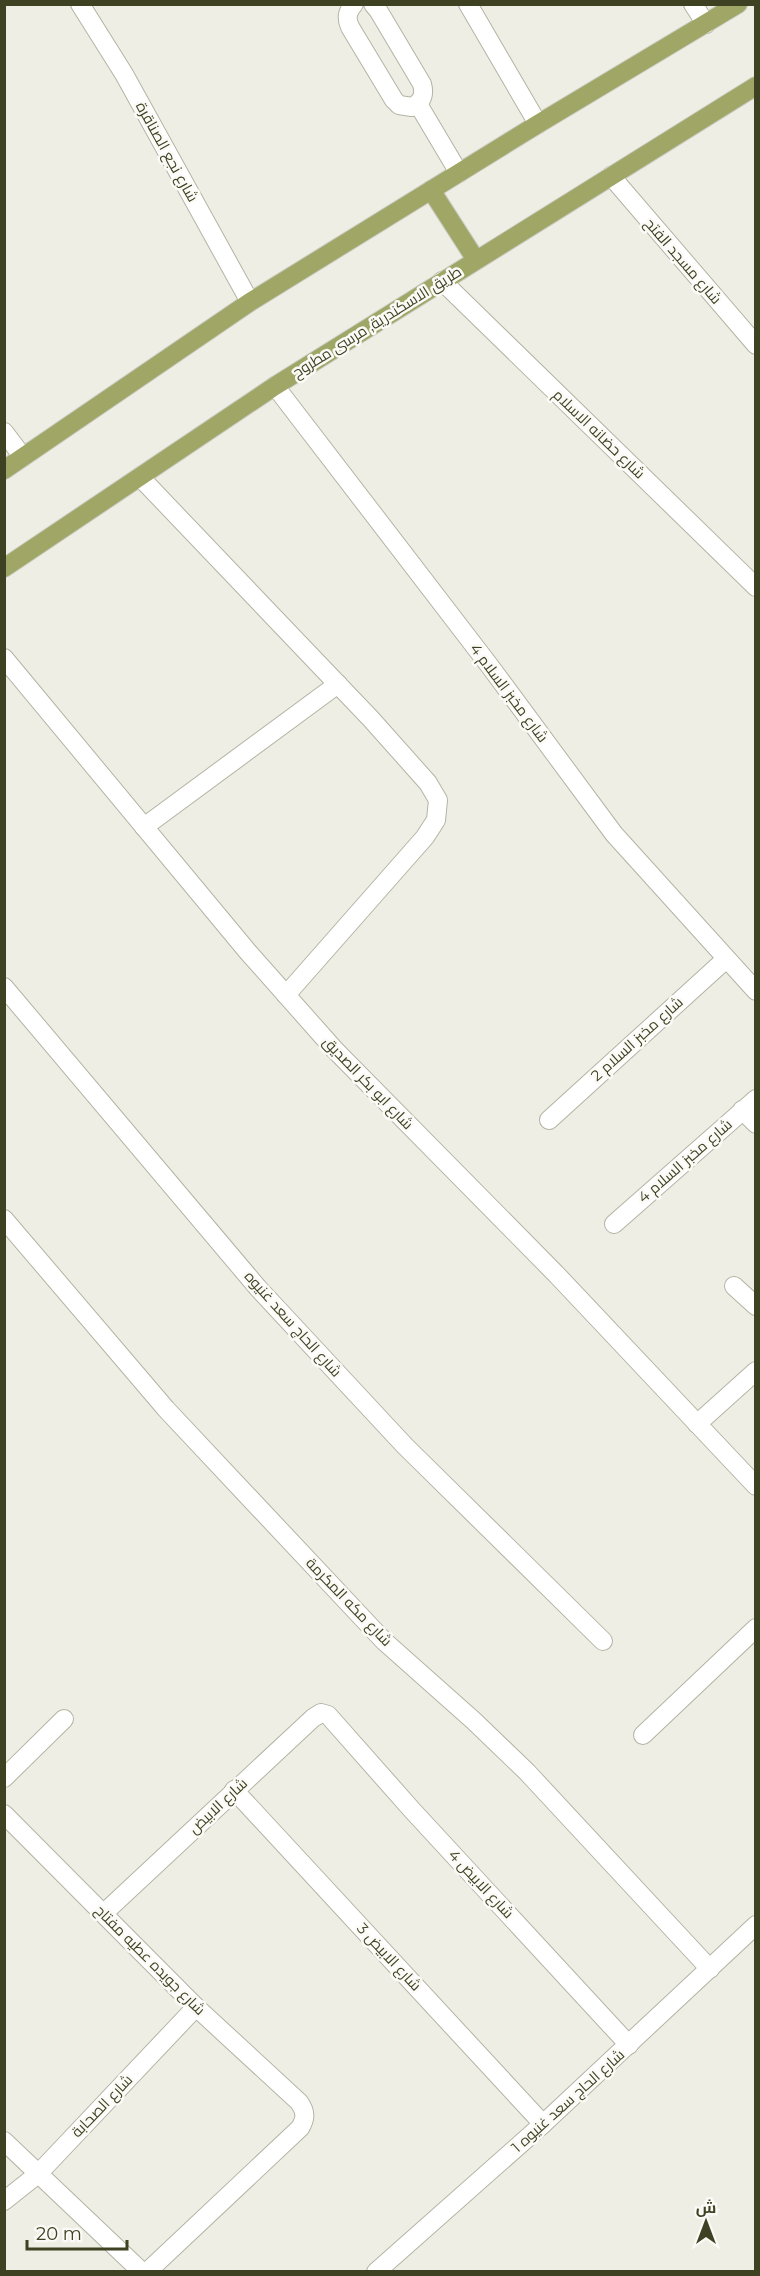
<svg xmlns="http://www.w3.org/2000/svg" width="760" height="2276" viewBox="0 0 760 2276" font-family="Montserrat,Cairo,sans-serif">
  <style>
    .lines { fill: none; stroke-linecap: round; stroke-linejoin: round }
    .minor-casing { stroke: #b3b4a3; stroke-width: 20 }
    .major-casing { stroke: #c9cac1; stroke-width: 20 }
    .minor { stroke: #fff; stroke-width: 18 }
    .major { stroke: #a0a766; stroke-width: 18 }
    .labels { text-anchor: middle; stroke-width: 5; stroke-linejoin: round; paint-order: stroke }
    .street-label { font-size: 15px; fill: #3f4222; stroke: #fbfaf6 }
  </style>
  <rect width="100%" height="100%" fill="#efeee5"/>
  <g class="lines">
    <g class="minor-casing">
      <g id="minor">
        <path d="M80,4L124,74L250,302"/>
        <path d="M354,4C347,12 346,18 350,27L394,100L399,105L412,107C422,102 425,95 422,84L378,10L373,4"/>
        <path d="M468,4L538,124"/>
        <path d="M693,4L706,24"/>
        <path d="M418,104L459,173"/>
        <path d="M611,176L756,345"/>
        <path d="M442,281L756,587"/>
        <path d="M275,386L489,665L614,834L756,991"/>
        <path d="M4,432L23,457"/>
        <path d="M140,477L371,719L428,783L438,800L436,820L425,837L286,995"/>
        <path d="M4,658L248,952L334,1049L556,1274L756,1486"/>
        <path d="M144,827L338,684"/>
        <path d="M4,987L258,1288L405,1446L603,1641"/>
        <path d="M742,1110L756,1124"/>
        <path d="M549,1120L726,959"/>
        <path d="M4,1219L166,1409L384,1641L474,1721L527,1772L710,1969"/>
        <path d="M614,1224L756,1099"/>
        <path d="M734,1286L756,1306"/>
        <path d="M697,1424L756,1371"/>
        <path d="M643,1735L756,1628"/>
        <path d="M4,1778L64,1719"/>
        <path d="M234,1790L543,2124"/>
        <path d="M4,1814L196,2007L299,2102C306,2112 306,2118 300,2128L147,2272"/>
        <path d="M104,1913L313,1718L321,1713L328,1715L412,1810L629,2045"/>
        <path d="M4,2141L142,2272"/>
        <path d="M4,2201L38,2174L196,2007"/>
        <path d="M376,2272L543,2124L756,1925"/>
      </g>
    </g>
    <g class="major-casing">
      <g id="major">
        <path d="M431,190L476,260"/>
        <path d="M4,470L250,302L538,124L738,4"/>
        <path d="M4,568L275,386L756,86"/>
      </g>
    </g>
    <use href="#minor" class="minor"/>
    <use href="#major" class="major"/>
  </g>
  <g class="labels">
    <g class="street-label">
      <text transform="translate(167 152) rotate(61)" y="5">شارع نجع الصناقرة</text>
      <text transform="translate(683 261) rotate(49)" y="5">شارع مسجد الفتح</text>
      <text transform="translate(377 322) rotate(-32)" y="5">طريق الاسكندرية, مرسى مطروح</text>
      <text transform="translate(599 434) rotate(44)" y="5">شارع حضانه الاسلام</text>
      <text transform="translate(509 693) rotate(53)" y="5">شارع مخبز السلام 4</text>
      <text transform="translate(637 1039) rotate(-42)" y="5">شارع مخبز السلام 2</text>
      <text transform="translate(368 1083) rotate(46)" y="5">شارع ابو بكر الصديق</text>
      <text transform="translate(685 1161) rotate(-41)" y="5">شارع مخبز السلام 4</text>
      <text transform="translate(293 1324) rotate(48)" y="5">شارع الحاج سعد غنيوه</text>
      <text transform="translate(349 1602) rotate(46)" y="5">شارع مكه المكرمة</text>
      <text transform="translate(218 1806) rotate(-43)" y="5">شارع الابيض</text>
      <text transform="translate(481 1884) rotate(47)" y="5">شارع الابيض 4</text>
      <text transform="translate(389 1957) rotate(47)" y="5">شارع الابيض 3</text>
      <text transform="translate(150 1960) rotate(45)" y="5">شارع جويده عطيه مفتاح</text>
      <text transform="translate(568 2101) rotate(-42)" y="5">شارع الحاج سعد غنيوه 1</text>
      <text transform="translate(102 2106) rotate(-46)" y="5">شارع الصحابة</text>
    </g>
  </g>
  <rect width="760" height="2276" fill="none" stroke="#3f4222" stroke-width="12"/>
  <g transform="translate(706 2222)" stroke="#fbfaf6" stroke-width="4.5" paint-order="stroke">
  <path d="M0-4.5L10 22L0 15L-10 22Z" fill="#3f4222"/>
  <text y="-9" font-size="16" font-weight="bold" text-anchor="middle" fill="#3f4222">ش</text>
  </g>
  <path d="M27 2240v9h100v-9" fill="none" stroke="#3f4222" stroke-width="3"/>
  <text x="36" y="2240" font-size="18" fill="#3f4222" stroke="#fbfaf6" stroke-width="4.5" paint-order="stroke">20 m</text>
</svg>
